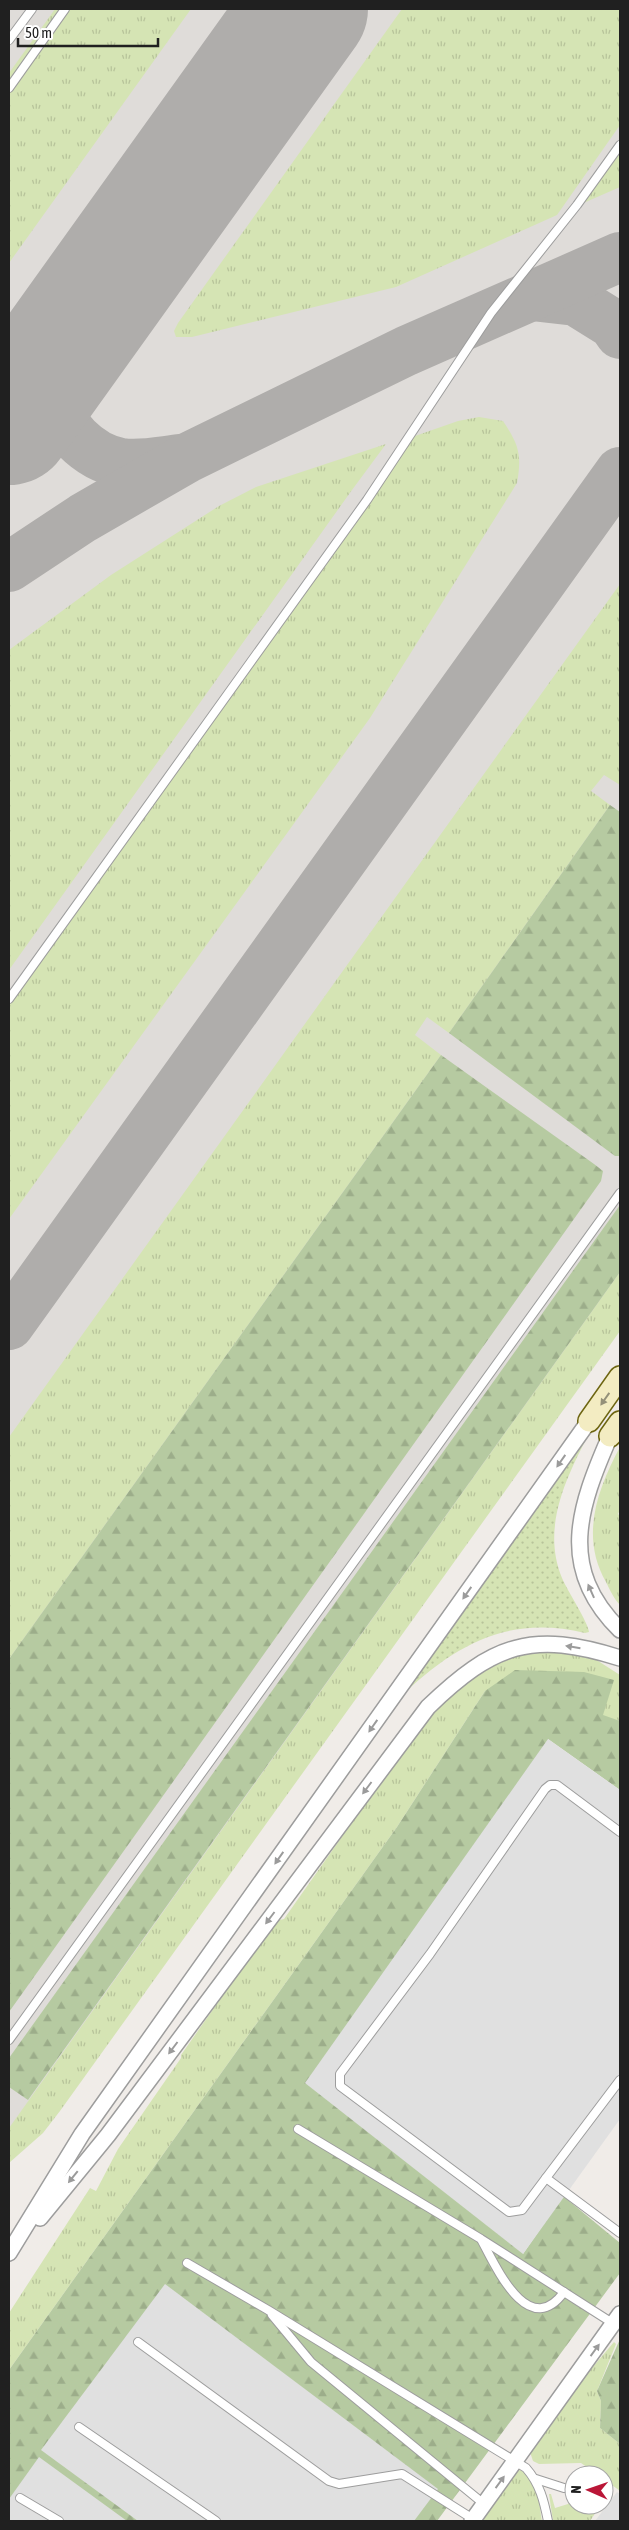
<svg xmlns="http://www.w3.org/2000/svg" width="629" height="2530" viewBox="0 0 629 2530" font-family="'Asap Condensed',sans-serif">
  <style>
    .airport { fill: #dfdcd9 }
    .grass { fill: url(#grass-tufts) }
    .forest { fill: url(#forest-firs) }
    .garden { fill: url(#garden-dots) }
    .parking { fill: #e0e0e0 }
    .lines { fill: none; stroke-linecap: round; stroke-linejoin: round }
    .taxiway { stroke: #afadab; stroke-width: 50 }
    .runway { stroke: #afadab; stroke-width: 126 }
    .service-casing { stroke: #9d9d9d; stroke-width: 10 }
    .minor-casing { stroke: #9d9d9d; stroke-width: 18 }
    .secondary-casing { stroke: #6d6511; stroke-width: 24 }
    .service { stroke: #fff; stroke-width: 8 }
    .minor { stroke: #fff; stroke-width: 15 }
    .secondary { stroke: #f3ecc2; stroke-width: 21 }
    .oneway { fill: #949079 }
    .oneway2 { fill: #9b9b9b }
  </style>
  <defs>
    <pattern id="grass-tufts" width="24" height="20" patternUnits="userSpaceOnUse" patternTransform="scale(1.25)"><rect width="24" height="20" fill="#d5e4b4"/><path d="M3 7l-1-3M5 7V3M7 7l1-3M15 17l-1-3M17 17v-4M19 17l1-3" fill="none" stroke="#b7c39a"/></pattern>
    <pattern id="forest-firs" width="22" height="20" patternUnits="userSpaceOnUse" patternTransform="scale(1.25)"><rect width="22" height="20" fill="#b6caa1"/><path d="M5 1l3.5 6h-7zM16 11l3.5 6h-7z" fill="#9cad8a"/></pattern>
    <pattern id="garden-dots" width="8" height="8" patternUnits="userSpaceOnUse" patternTransform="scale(1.25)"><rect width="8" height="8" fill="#d5e4b4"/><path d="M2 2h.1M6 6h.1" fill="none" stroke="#b7c39a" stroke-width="1.8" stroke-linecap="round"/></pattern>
  </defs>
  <rect width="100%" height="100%" fill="#f0ece8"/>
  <path class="airport" d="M9,9H620V1296L9,2151Z"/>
  <g class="grass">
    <path d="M55,9H191L9,263V73Z"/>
    <path d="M402,9H620V125L557,215L396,287L192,337H176L174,331L178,323Z"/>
    <path d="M620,143V187L579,205Z"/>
    <path d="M479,417L503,421C519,445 522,455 517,483L370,718L9,1219V1002L415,436L458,421Z"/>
    <path d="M386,444L352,490L9,970V650L111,575L219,506L256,487Z"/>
    <path d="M620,584V785L604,775L591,791L610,805L449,1033L427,1017L415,1035L441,1055L9,1659V1437Z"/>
    <path d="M620,1272V1331L60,2111L43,2133L9,2163V2128Z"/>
    <path d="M620,1447V1510L618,1514L620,1516V1605C614,1599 610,1590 606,1582C580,1537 597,1490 620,1447Z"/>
    <path d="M573,1651L595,1659L620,1675V1721L485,1691L397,1827L9,2370V2313L90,2188L96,2191L118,2149L181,2058V2055L275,1921L284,1919L367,1801L368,1795C405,1745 454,1664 519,1653C536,1650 555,1651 573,1651Z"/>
    <path d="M614,2342L616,2344L597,2391L601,2401L600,2428L620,2444V2491L604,2479V2475H598L581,2463L539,2464L533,2461L530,2452L575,2388Z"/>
    <path d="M520,2470C539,2478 539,2504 542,2521H480L516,2471Z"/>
    <path d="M549,2494H551L555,2508L568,2504L574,2496V2505H593L598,2509L590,2521H553Z"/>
  </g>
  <g class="forest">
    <path d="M610,805L620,812V1156H615L449,1033Z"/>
    <path d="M441,1055L594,1164L603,1171L601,1181L9,2012V1659Z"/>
    <path d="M620,1205V1272L28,2100L9,2087V2058Z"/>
    <path d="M515,1670L584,1672L614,1680L603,1715L620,1721V1790L548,1739L523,2254L563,2196L620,2243V2273L437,2521H9V2370L397,1827L485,1691Z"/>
    <path d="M620,2339V2444L600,2428L601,2401L597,2391Z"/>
  </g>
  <path class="garden" d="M593,1426C569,1472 540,1525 562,1578C567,1590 589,1624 589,1632L585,1633C507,1614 453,1646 398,1699Z"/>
  <g class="parking">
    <path d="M548,1739L620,1790V2119L523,2254L305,2083Z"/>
    <path d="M165,2284L438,2489L414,2521H138L41,2450Z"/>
    <path d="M39,2457L127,2521H9V2499Z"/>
    <path d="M617,2492L620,2494V2521H595Z"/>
  </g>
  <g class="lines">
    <g class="taxiway">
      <path d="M532,296L576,301L613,324L620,334"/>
      <path d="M66,342C61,358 52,376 54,393C57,427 89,457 121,463C141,466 162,461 182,459"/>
      <path d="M9,567L83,518L187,458L406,351L620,257"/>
      <path d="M9,1325L620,472"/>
    </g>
    <path class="runway" d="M9,422L305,9"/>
    <g class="service-casing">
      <g id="service">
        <path d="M9,40L32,9"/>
        <path d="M9,88L65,9"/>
        <path d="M9,999L367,500L491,313L577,205L620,145"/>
        <path d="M9,2040L620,1193"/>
        <path d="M620,2080L546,2178L620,2233"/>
        <path d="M298,2129L481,2239L614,2324"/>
        <path d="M546,2178L522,2210L509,2212L340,2086V2074L430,1954L545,1789L550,1785H557L620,1832"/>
        <path d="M482,2241C497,2269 529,2340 564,2292"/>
        <path d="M187,2263L268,2310L526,2468C540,2484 544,2501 548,2521"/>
        <path d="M272,2315L311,2362L484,2504"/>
        <path d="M138,2342L329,2481L339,2484L402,2474L473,2519"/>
        <path d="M79,2427L216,2521"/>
        <path d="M536,2479L564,2488"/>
        <path d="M20,2498L59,2521"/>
      </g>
    </g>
    <g class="minor-casing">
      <g id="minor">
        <path d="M610,1436C579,1507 557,1568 620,1630"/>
        <path d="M40,2218L108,2135L428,1707C493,1644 532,1630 620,1658"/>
        <path d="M9,2253L82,2134L589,1421"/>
        <path d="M472,2521L620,2314"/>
      </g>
    </g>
    <g class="secondary-casing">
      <g id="secondary">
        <path d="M589,1421L620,1377"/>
        <path d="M610,1436L620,1422"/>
      </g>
    </g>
    <use href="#service" class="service"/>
    <use href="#minor" class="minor"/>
    <use href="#secondary" class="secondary"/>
  </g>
  <defs><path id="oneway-solid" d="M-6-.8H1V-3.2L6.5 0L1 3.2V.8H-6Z" transform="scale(1.25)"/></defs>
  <use class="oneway" href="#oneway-solid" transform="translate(605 1399) rotate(125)"/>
  <g class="oneway2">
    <use href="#oneway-solid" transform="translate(561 1461) rotate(125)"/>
    <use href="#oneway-solid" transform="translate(591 1591) rotate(-114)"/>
    <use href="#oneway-solid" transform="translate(467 1593) rotate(125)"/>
    <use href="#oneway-solid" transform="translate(573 1647) rotate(-171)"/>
    <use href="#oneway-solid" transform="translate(373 1726) rotate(125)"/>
    <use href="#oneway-solid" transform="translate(367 1788) rotate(127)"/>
    <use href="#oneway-solid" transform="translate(279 1858) rotate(125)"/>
    <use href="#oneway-solid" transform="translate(270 1918) rotate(127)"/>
    <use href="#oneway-solid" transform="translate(173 2048) rotate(127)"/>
    <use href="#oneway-solid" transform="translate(73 2177) rotate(129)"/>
    <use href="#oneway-solid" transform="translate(595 2350) rotate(-54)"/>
    <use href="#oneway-solid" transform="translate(500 2482) rotate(-54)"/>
  </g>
  <rect width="629" height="2530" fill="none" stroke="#202020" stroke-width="20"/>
  <g transform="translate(589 2490) rotate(272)"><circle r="24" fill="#ffffff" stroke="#a6a6a6"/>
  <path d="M0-4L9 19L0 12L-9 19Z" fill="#ba1637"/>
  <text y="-8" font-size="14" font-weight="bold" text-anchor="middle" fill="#202020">N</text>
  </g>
  <path d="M18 38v8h140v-8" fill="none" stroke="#202020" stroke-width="2.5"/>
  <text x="25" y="38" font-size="15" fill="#202020" stroke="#ffffff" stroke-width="4" paint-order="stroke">50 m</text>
</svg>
